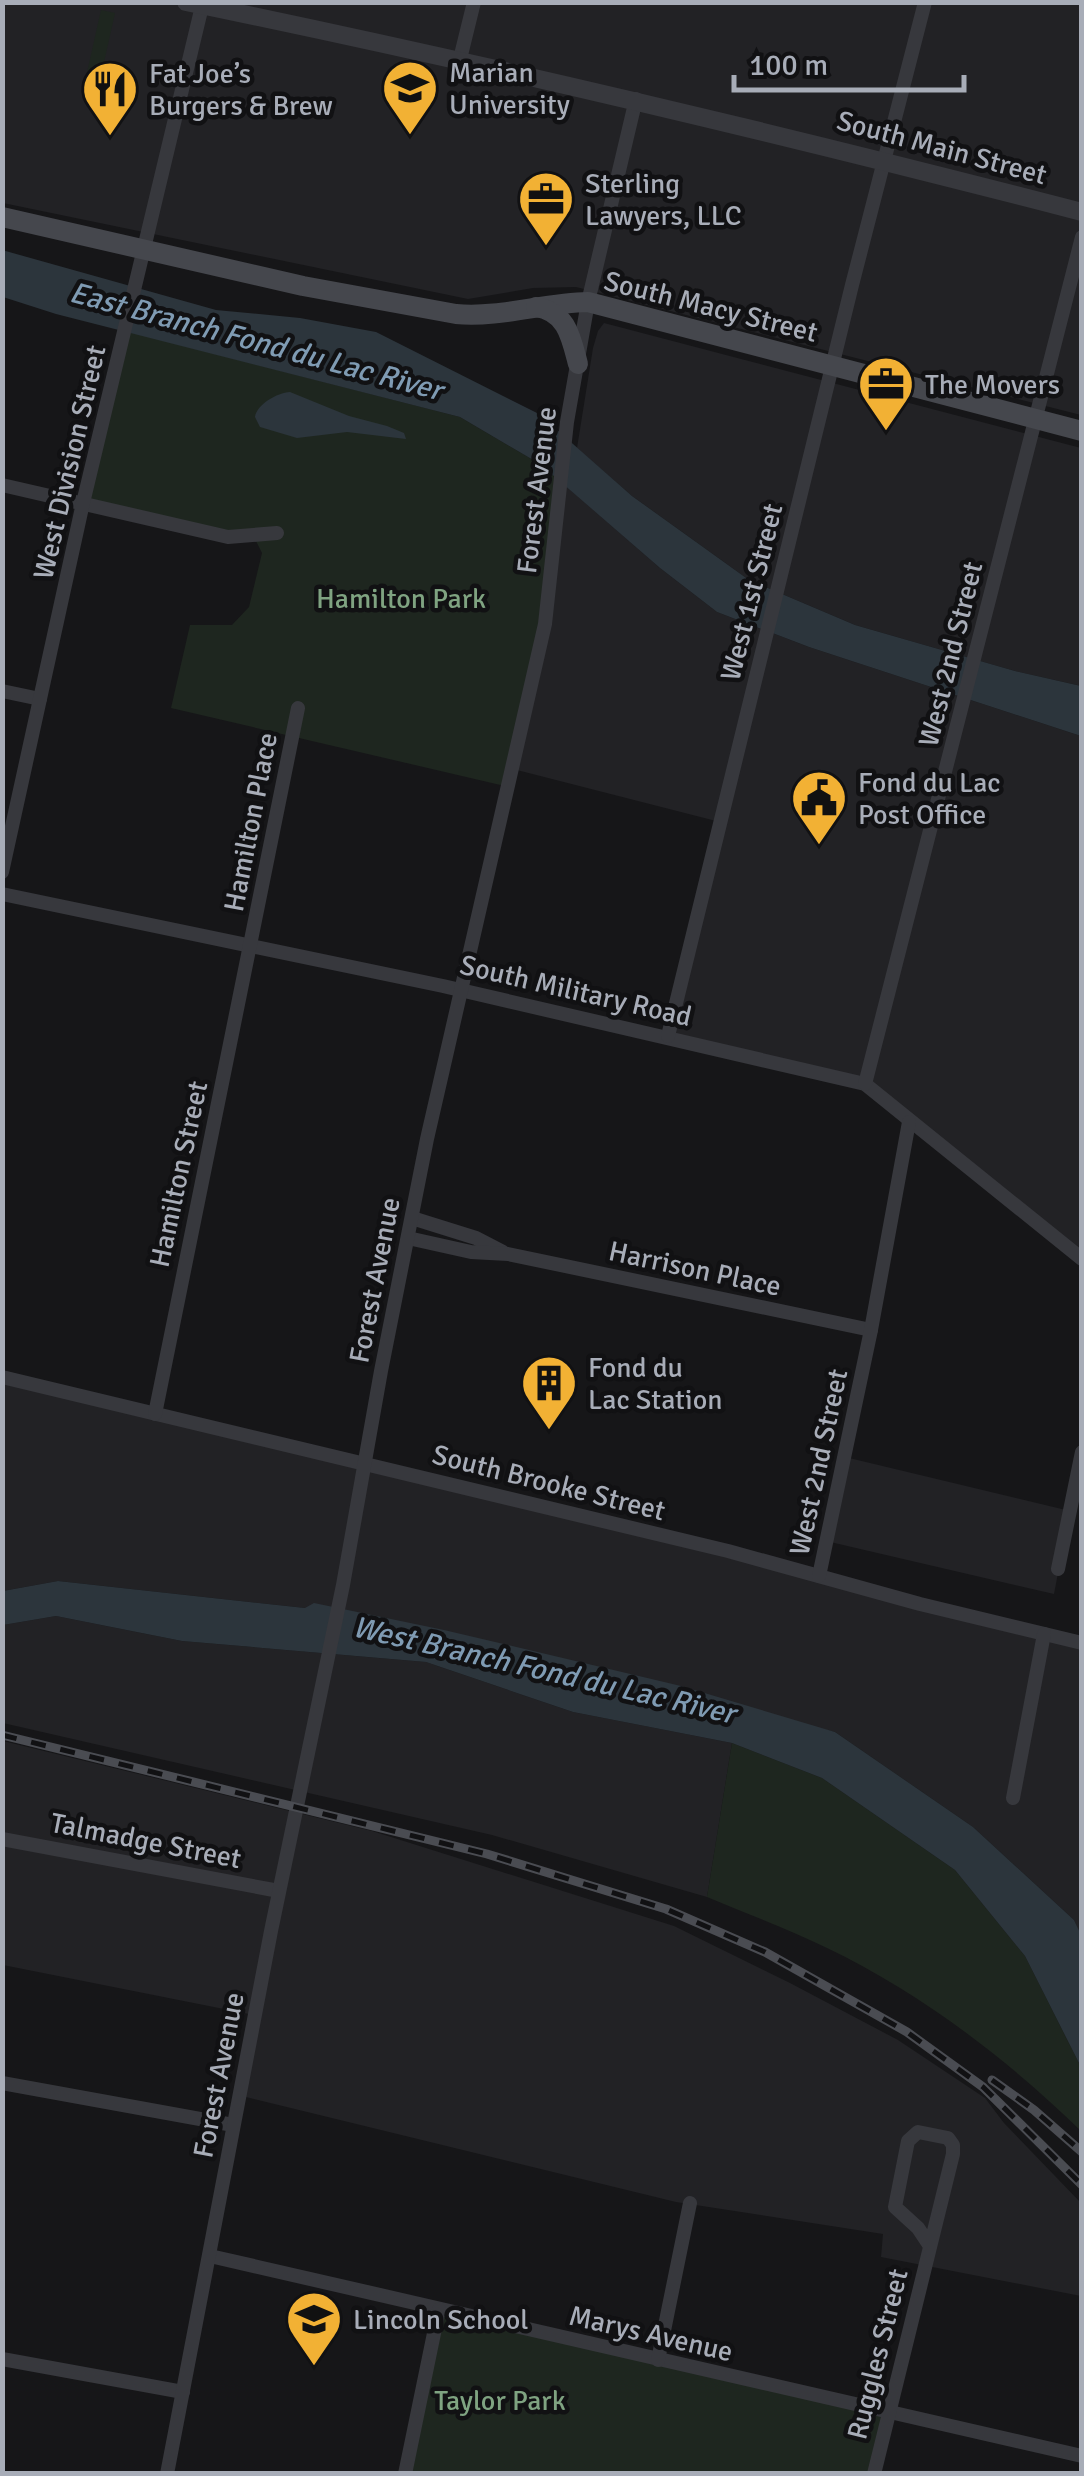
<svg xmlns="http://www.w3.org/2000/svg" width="1084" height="2476" viewBox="0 0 1084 2476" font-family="Signika,sans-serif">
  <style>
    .built { fill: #222225 }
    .green { fill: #1e261f }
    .water { fill: #2c353c }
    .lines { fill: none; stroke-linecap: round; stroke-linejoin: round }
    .minor { stroke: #37383d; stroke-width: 14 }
    .tertiary { stroke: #37383d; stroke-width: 18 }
    .secondary { stroke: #45474d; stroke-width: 20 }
    .rail-casing { stroke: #4a4c52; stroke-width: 9 }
    .rail { stroke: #111113; stroke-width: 5; stroke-dasharray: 15; stroke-linecap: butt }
    .labels { text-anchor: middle; stroke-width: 9; stroke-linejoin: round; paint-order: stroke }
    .poi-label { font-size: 28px; fill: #a8adb8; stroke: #111113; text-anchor: start }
    .street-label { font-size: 28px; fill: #a8adb8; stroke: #111113 }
    .park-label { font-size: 28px; fill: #7fa381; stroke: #111113 }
    .water-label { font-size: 30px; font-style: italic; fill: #7f9bb3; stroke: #111113 }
  </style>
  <rect width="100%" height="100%" fill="#161618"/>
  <g class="built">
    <path d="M2,3H1081V415L576,287L533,288L468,299L3,203Z"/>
    <path d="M604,323L1081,448V686L1015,671L855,625L749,580L632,496L577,448L593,348L598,331Z"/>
    <path d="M560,481L660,568L717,612L809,647L1081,736V1259L865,1084L668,1036L720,822L513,769Z"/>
    <path d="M3,1377L1081,1643V1937L1074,1920L973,1827L835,1732L305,1608L58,1581L3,1591Z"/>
    <path d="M845,1457L1070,1511L1054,1594L826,1541Z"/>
    <path d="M56,1616L182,1641L426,1662L573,1712L732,1743L707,1897L492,1835L3,1723V1625Z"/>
    <path d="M3,1741L372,1831L674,1926L790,1983L898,2040L985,2098L1004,2123L1081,2203V2296L881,2257L883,2234L676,2202L238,2095L254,2015L3,1965Z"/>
  </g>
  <g class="green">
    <path d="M101,10L115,13L98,89L84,86Z"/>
    <path d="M126,331L460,417L540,464L560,481L549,598L509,787L171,708L190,625H232L249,607L262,553L253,535L83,503Z"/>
    <path d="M732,1743L822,1778L955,1870L1025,1956L1081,2067V2131C1007,2059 921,1993 827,1948C788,1929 747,1914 707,1897Z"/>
    <path d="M439,2309L886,2413L874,2473L405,2474Z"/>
  </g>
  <g class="water">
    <path d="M2,250L216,310L300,318L376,332L539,414L632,496L749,580L855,625L1015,671L1081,686V736L809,647L717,612L660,568L540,464L460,417L56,314L3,297Z"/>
    <path d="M290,392L349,416L387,426L404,433L406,439L347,432L297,438L260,427L255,417C257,404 277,393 290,392Z"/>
    <path d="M58,1581L305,1608L314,1603L444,1630L681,1686L835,1732L973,1827L1074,1920L1082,1937L1081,2067L1025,1956L955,1870L822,1778L732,1743L573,1712L426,1662L182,1641L56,1616L3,1625V1591Z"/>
  </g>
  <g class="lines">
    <g class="minor">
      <path d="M460,59L474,2"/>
      <path d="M2,485L228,537L277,533"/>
      <path d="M2,691L40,699"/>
      <path d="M2,872L83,503L203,2"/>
      <path d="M2,894L443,986L865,1084L1082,1259"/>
      <path d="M668,1036L852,285L925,2"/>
      <path d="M865,1084L1082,237"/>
      <path d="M412,1218L476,1238L503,1252"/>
      <path d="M408,1238L471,1252L508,1254L871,1330"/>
      <path d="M2,1377L728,1551L920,1604L1082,1643"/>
      <path d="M155,1414L298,708"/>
      <path d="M1058,1569L1082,1452"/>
      <path d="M819,1576L871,1330L909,1122"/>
      <path d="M1013,1798L1044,1634"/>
      <path d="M2,1839L279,1891"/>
      <path d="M2,2083L233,2125"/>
      <path d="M210,2256L1082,2456"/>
      <path d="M2,2359L183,2392"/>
      <path d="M658,2360L690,2203"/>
      <path d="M167,2474L271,1931L343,1585L381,1371L427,1139L545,624L567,422L588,302L636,99"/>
      <path d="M405,2474L439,2309"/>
      <path d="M874,2474L953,2154V2145L948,2138L918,2132L908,2141L895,2207L918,2228L930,2246"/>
    </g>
    <path class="tertiary" d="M186,2C487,64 785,135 1082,212"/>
    <g class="secondary">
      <path d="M2,217L303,286L456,314C500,318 543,303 588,302L1082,431"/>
      <path d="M536,307C567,312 571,337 578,364"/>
    </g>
    <g class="rail-casing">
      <g id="rail">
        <path d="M2,1735L487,1854L666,1909L765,1952L907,2032L983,2087L1082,2185"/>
        <path d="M992,2080L1034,2110L1082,2152"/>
      </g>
    </g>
    <use href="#rail" class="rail"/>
  </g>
  <defs>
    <g id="university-pin" transform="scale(2.875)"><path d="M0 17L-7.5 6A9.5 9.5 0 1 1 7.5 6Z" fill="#f2b134" stroke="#111113"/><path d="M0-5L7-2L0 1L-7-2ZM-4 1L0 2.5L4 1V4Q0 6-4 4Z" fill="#111"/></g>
    <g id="restaurant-pin" transform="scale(2.875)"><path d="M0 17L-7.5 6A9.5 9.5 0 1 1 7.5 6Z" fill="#f2b134" stroke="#111113"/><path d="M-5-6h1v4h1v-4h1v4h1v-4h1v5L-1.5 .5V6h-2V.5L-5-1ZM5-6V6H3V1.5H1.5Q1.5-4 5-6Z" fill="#111"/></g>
    <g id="office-pin" transform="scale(2.875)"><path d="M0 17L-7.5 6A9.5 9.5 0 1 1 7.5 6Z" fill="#f2b134" stroke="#111113"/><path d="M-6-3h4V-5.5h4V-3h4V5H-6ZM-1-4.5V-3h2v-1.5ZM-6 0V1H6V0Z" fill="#111"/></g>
    <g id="civic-pin" transform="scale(2.875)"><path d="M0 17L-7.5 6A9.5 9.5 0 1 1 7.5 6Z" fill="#f2b134" stroke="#111113"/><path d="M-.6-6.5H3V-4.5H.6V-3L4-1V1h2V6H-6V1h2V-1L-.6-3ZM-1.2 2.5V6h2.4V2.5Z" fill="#111"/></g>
    <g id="building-pin" transform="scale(2.875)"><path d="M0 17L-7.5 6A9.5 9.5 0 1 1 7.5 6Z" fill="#f2b134" stroke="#111113"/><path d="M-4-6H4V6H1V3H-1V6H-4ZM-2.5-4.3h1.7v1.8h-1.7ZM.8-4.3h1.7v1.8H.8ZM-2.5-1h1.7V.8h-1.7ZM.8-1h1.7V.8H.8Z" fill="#111"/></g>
    <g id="school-pin" transform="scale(2.875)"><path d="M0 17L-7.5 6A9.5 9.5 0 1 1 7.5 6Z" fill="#f2b134" stroke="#111113"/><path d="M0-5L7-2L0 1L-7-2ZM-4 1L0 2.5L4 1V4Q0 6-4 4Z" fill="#111"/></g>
  </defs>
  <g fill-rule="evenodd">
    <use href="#university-pin" x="410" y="88"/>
    <use href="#restaurant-pin" x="110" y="89"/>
    <use href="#office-pin" x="546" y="199"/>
    <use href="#office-pin" x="886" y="384"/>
    <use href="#civic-pin" x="819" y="798"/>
    <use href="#building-pin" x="549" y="1383"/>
    <use href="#school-pin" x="314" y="2319"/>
  </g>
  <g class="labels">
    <g class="poi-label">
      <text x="449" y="82">Marian<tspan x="449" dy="32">University</tspan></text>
      <text x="149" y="83">Fat Joe’s<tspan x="149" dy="32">Burgers &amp; Brew</tspan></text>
      <text x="585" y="193">Sterling<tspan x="585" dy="32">Lawyers, LLC</tspan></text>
      <text x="925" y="394">The Movers</text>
      <text x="858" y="792">Fond du Lac<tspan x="858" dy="32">Post Office</tspan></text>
      <text x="588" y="1377">Fond du<tspan x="588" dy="32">Lac Station</tspan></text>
      <text x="353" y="2329">Lincoln School</text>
    </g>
    <g class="street-label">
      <text transform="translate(942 147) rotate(15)" y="10">South Main Street</text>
      <text transform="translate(711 306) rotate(14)" y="10">South Macy Street</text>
      <text transform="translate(69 462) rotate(-77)" y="10">West Division Street</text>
      <text transform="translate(536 490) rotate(-83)" y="10">Forest Avenue</text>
      <text transform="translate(751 592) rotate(-76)" y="10">West 1st Street</text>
      <text transform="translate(950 654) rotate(-76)" y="10">West 2nd Street</text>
      <text transform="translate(250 822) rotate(-79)" y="10">Hamilton Place</text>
      <text transform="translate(576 990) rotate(13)" y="10">South Military Road</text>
      <text transform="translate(178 1174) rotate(-78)" y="10">Hamilton Street</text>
      <text transform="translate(695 1268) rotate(12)" y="10">Harrison Place</text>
      <text transform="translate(374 1280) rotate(-79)" y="10">Forest Avenue</text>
      <text transform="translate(818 1462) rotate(-78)" y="10">West 2nd Street</text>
      <text transform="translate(549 1482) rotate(14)" y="10">South Brooke Street</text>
      <text transform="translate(146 1840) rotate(11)" y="10">Talmadge Street</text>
      <text transform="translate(218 2075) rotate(-79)" y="10">Forest Avenue</text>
      <text transform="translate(651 2333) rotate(13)" y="10">Marys Avenue</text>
      <text transform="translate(877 2354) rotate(-76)" y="10">Ruggles Street</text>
    </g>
    <g class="park-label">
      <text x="401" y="608">Hamilton Park</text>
      <text x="500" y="2410">Taylor Park</text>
    </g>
    <g class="water-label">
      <text transform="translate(256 341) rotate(15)" y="10">East Branch Fond du Lac River</text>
      <text transform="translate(544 1670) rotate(13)" y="10">West Branch Fond du Lac River</text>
    </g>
  </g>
  <rect width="1084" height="2476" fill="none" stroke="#a8adb8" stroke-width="10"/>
  <path d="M734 75v15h230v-15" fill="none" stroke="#a8adb8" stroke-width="5"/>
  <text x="749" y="75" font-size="30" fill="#a8adb8" stroke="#111113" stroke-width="8" paint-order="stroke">100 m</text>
</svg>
